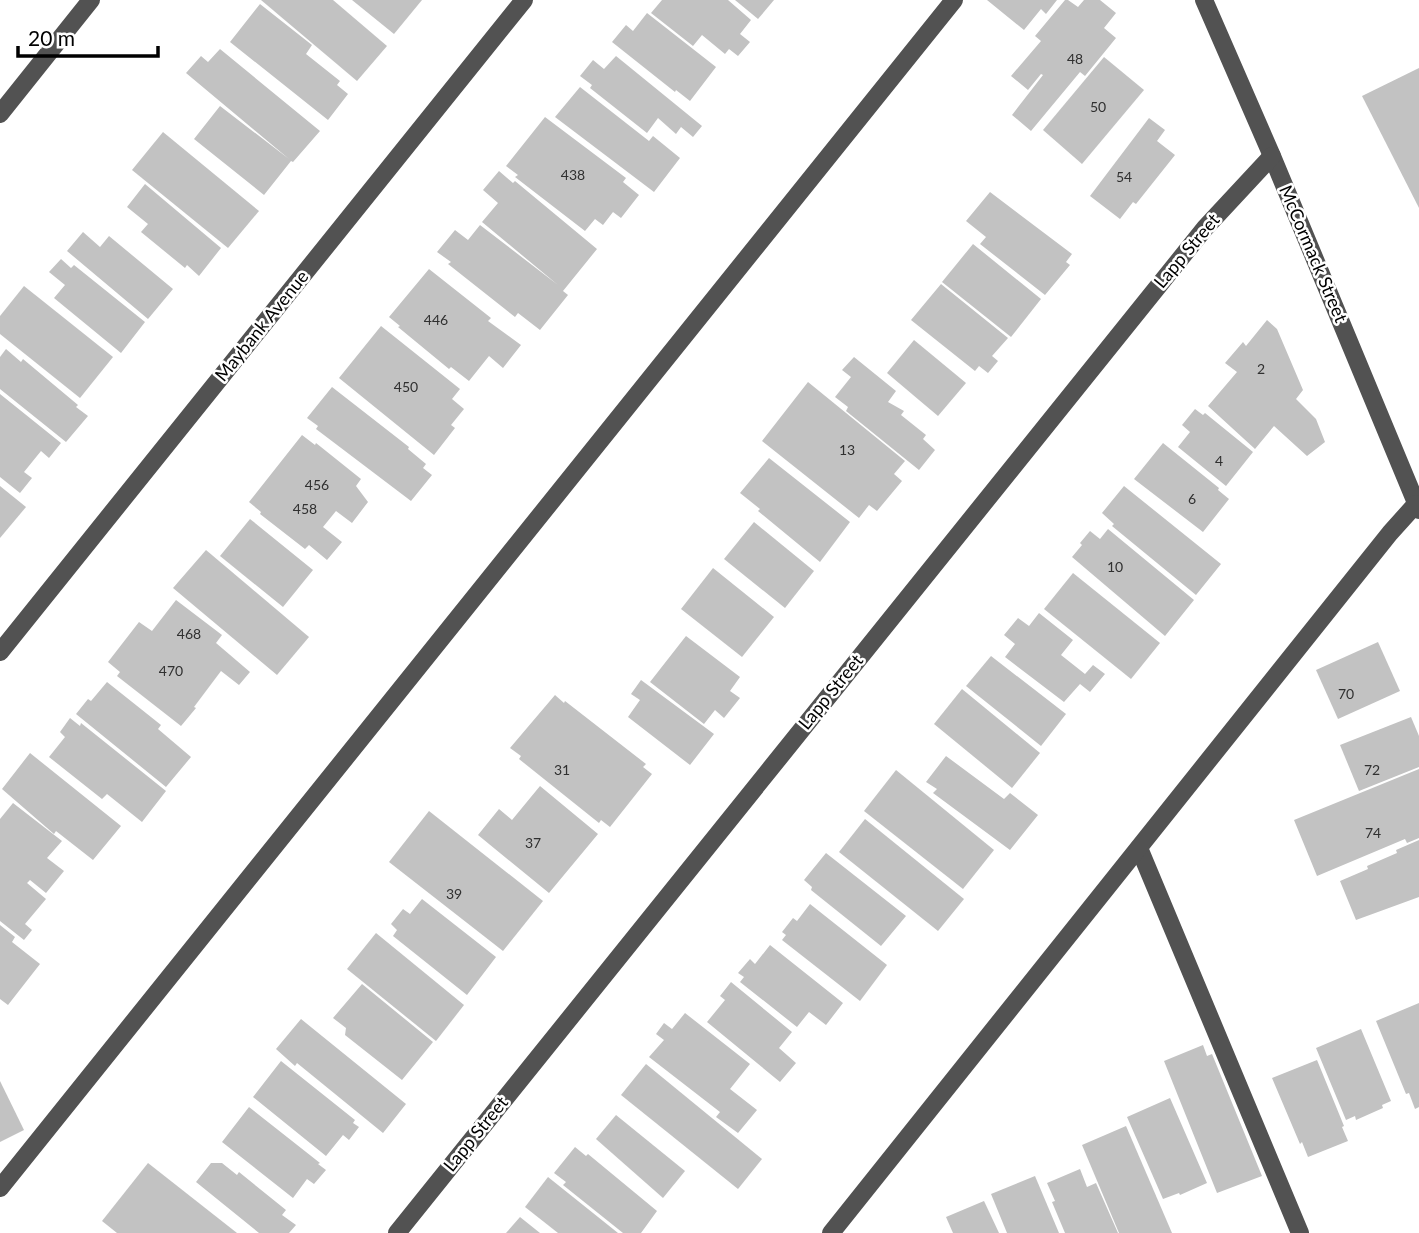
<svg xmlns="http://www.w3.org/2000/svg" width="1419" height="1233" viewBox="0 0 1419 1233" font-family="Lato,sans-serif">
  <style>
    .building { fill: #c2c2c2 }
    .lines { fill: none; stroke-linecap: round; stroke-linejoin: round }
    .minor { stroke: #525252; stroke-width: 18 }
    .labels { text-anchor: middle; stroke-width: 5; stroke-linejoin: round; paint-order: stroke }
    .number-label { font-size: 14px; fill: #303030 }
    .street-label { font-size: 18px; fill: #000; stroke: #fff }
  </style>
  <rect width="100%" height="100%" fill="#fff"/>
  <g class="building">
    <path d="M261,0H333L387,46L357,81Z"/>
    <path d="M352,0H422L394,34Z"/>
    <path d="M662,0H728L751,20L740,34L750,42L738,56L729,49L725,54L702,35L693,46L651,13Z"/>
    <path d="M735,0H774L758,19Z"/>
    <path d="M987,0H1057L1046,14L1041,9L1024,30Z"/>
    <path d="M1065,0H1068L1078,7L1084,0H1100L1116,13L1104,28L1116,38L1085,76L1080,72L1031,131L1012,115L1043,75L1041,74L1028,90L1011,76L1041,41L1035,36Z"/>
    <path d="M260,4L312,45L306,54L340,81L337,85L348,94L328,120L230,42Z"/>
    <path d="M647,13L716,67L690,101L676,90L675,92L612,42L626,25L633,31Z"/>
    <path d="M220,49L320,131L293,162L291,161L264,195L194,139L220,106L289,159L186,73L201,56L208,62Z"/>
    <path d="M616,56L702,126L693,137L681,127L676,134L658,118L647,133L590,88L592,85L580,76L593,60L604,69Z"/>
    <path d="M1104,57L1144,90L1082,164L1043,130Z"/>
    <path d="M1419,68V208L1362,96Z"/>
    <path d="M580,87L649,141L653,136L680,158L654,192L555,117Z"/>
    <path d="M545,117L626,178L623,182L639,195L621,218L613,212L603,225L595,219L585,231L515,177L518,175L506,166Z"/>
    <path d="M1149,118L1165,130L1157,141L1175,155L1136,204L1133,202L1120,219L1090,196Z"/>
    <path d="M163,132L259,211L228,248L132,170Z"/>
    <path d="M499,171L513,183L515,181L597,249L563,291L568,295L540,330L518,313L515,317L448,264L451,262L437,252L455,230L468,240L480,225L558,285L482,222L498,203L483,190Z"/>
    <path d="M145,184L221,248L199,276L187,265L185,268L141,232L148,224L127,207Z"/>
    <path d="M990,192L1072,254L1066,262L1070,265L1045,295L980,244L986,237L966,221Z"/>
    <path d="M83,232L100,247L109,236L173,289L148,319L67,251Z"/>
    <path d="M973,244L1041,299L1011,337L942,282Z"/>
    <path d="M61,259L71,268L74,265L145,322L121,353L54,298L65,285L49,272Z"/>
    <path d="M429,269L491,318L488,321L521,345L503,368L489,356L469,381L451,367L449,369L398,327L400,326L389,317Z"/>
    <path d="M941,284L1008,338L992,356L998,361L988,373L979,366L975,371L911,320Z"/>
    <path d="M24,286L113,357L80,398L0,334V316Z"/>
    <path d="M1267,320L1277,329L1303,390L1296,399L1316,419L1325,442L1307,456L1274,426L1255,449L1208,406L1237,372L1225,363L1243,342L1246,346Z"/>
    <path d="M381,326L460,389L452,399L464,409L451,425L455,428L434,455L339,378Z"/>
    <path d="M914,340L966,383L938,416L887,373Z"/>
    <path d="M6,349L21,362L23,359L78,405L76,407L88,416L66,442L0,389V357Z"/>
    <path d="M854,357L896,391L888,402L904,411L901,415L926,435L923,439L935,450L919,470L846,411L848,407L835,397L851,377L842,370Z"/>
    <path d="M808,382L905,461L894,474L902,481L877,511L869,505L859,518L762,441Z"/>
    <path d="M332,387L409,447L408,449L426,464L423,468L432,475L411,501L316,429L318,426L307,418Z"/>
    <path d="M0,394L61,443L49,458L41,451L24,472L32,478L20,493L0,477Z"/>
    <path d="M1195,409L1203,415L1205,413L1253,452L1226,486L1178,447L1190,432L1182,425Z"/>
    <path d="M302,435L315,445L316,443L361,479L356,486L368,502L352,523L336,511L323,527L342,542L327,560L309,545L305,549L260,514L261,512L249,502Z"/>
    <path d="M1163,443L1219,488L1218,490L1229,499L1203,532L1134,479Z"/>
    <path d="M769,458L850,522L820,562L758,511L760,509L740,493Z"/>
    <path d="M0,486L26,507L0,538Z"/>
    <path d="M1124,486L1221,564L1196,595L1112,526L1114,524L1102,513Z"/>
    <path d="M250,519L313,570L283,607L220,556Z"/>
    <path d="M754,522L814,571L785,608L724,559Z"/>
    <path d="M1108,529L1194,600L1165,636L1072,557L1082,545L1080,543L1090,531L1100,539Z"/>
    <path d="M206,550L309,637L277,675L173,588Z"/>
    <path d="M713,568L774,617L742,657L681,609Z"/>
    <path d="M1073,573L1160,643L1131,679L1044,609Z"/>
    <path d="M176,600L222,635L216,643L250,672L239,685L221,671L194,707L196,708L181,726L117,676L120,672L108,662L139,622L152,631Z"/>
    <path d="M1039,613L1073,640L1061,655L1085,674L1093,665L1105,674L1090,692L1080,684L1064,702L1005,657L1015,644L1004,635L1018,618L1029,626Z"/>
    <path d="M686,636L740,677L730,691L740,698L724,718L715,710L704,724L650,682Z"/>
    <path d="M1378,642L1400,691L1338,719L1316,670Z"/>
    <path d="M991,656L1066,714L1041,746L966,686Z"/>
    <path d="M641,680L714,734L690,765L628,717L640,700L631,694Z"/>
    <path d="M107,682L161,725L158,729L191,757L166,787L76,714L88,699L91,701Z"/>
    <path d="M962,689L1040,753L1012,788L934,724Z"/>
    <path d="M555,695L564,703L565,701L646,764L643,767L652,774L610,827L601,820L599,823L519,759L521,756L510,748Z"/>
    <path d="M1411,717L1419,736V767L1359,791L1340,745Z"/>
    <path d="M70,718L80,726L81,723L166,791L142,822L107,794L102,799L49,757L65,737L60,732Z"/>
    <path d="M30,753L121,826L93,860L56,831L54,834L2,789Z"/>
    <path d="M946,756L1004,799L1010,793L1038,815L1010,850L933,793L937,789L926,782Z"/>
    <path d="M1419,769V838L1407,843L1405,839L1317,876L1294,820Z"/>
    <path d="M896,770L994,850L963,889L864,811Z"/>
    <path d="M540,786L598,834L549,893L478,835L499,809L512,820Z"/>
    <path d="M13,803L62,841L47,858L64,871L46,893L30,880L27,883L46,899L25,924L32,930L24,940L0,921V819Z"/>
    <path d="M429,811L543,901L503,951L389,862Z"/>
    <path d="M865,819L964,899L938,931L839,852Z"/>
    <path d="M1419,840V897L1356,920L1340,881L1368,869L1367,866L1397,853L1396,850Z"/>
    <path d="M826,853L906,916L881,946L811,890L812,887L804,880Z"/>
    <path d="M422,899L496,957L467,995L393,936L397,930L391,924L403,909L410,914Z"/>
    <path d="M810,904L887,965L860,1001L782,940L786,935L782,932L793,918L797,921Z"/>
    <path d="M0,925L15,937L12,942L40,964L8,1005L0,999Z"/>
    <path d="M376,933L464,1005L436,1041L347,969Z"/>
    <path d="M770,945L843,1003L826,1025L809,1012L797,1027L740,982L744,977L738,973L750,959L755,964Z"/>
    <path d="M731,982L792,1032L779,1048L796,1063L780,1082L707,1022L725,1000L720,996Z"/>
    <path d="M362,984L433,1042L402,1080L345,1035L346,1028L333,1018Z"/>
    <path d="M1419,1003V1107L1415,1109L1409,1093L1406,1094L1376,1021Z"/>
    <path d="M685,1013L750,1064L730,1089L757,1110L738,1133L716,1117L720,1112L649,1057L664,1040L656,1034L664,1023L672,1029Z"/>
    <path d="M301,1019L406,1104L383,1133L297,1063L295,1066L276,1049Z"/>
    <path d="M1361,1029L1391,1101L1382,1105L1383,1108L1356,1120L1355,1116L1346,1120L1316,1048Z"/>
    <path d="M1203,1045L1207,1056L1212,1054L1262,1176L1217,1193L1164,1061Z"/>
    <path d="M1317,1060L1344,1126L1342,1127L1348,1141L1308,1157L1302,1142L1300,1144L1272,1078Z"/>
    <path d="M281,1061L355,1120L353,1123L359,1127L349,1140L343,1135L326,1156L253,1097Z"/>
    <path d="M646,1064L762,1159L738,1189L621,1095Z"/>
    <path d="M0,1081L24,1130L0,1142Z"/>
    <path d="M1170,1098L1207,1183L1180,1195L1179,1193L1163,1199L1127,1117Z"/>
    <path d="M249,1107L320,1163L318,1164L326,1170L314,1184L307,1179L293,1198L222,1142Z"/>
    <path d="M616,1115L685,1171L663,1198L596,1139Z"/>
    <path d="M1126,1126L1172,1233H1119L1082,1145Z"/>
    <path d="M575,1147L586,1156L588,1154L657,1211L641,1233H623L563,1185L566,1182L554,1173Z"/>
    <path d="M148,1163L237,1233H117L102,1221Z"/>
    <path d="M211,1163H222L237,1175L239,1172L286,1210L282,1215L296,1225L289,1233H259L196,1182Z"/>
    <path d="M1080,1169L1087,1187L1096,1183L1118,1233H1065L1052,1202L1055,1201L1047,1183Z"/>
    <path d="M1035,1176L1059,1233H1007L991,1194Z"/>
    <path d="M548,1177L618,1233H558L525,1207Z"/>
    <path d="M984,1201L999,1233H953L946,1217Z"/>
    <path d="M520,1217L540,1233H506Z"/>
  </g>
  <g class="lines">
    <g class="minor">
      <path d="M1204,0L1272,156L1419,510"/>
      <path d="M0,114L91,0"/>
      <path d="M0,652L524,0"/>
      <path d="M1139,848L1300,1233"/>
      <path d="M0,1188L954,0"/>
      <path d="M397,1233L1205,228L1272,156"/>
      <path d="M831,1233L1390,533L1416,504"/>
    </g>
  </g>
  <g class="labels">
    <g class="number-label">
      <text x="1075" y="64">48</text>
      <text x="1098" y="112">50</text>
      <text x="573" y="180">438</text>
      <text x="1124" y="182">54</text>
      <text x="436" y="325">446</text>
      <text x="1261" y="374">2</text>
      <text x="406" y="392">450</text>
      <text x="847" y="455">13</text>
      <text x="1219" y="466">4</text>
      <text x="317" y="490">456</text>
      <text x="1192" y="504">6</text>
      <text x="305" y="514">458</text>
      <text x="1115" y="572">10</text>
      <text x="189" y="639">468</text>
      <text x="171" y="676">470</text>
      <text x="1346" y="699">70</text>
      <text x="562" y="775">31</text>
      <text x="1372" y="775">72</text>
      <text x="1373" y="838">74</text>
      <text x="533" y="848">37</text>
      <text x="454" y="899">39</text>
    </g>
    <g class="street-label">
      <text transform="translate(1187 251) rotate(-50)" y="6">Lapp Street</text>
      <text transform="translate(1313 254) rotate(67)" y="6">McCormack Street</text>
      <text transform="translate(262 326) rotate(-51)" y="6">Maybank Avenue</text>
      <text transform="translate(831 692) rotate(-51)" y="6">Lapp Street</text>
      <text transform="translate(476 1134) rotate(-51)" y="6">Lapp Street</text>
    </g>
  </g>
  <path d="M18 46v10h140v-10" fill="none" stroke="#000000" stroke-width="3.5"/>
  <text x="28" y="46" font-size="21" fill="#000000" stroke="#ffffff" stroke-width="5" paint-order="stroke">20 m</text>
</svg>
